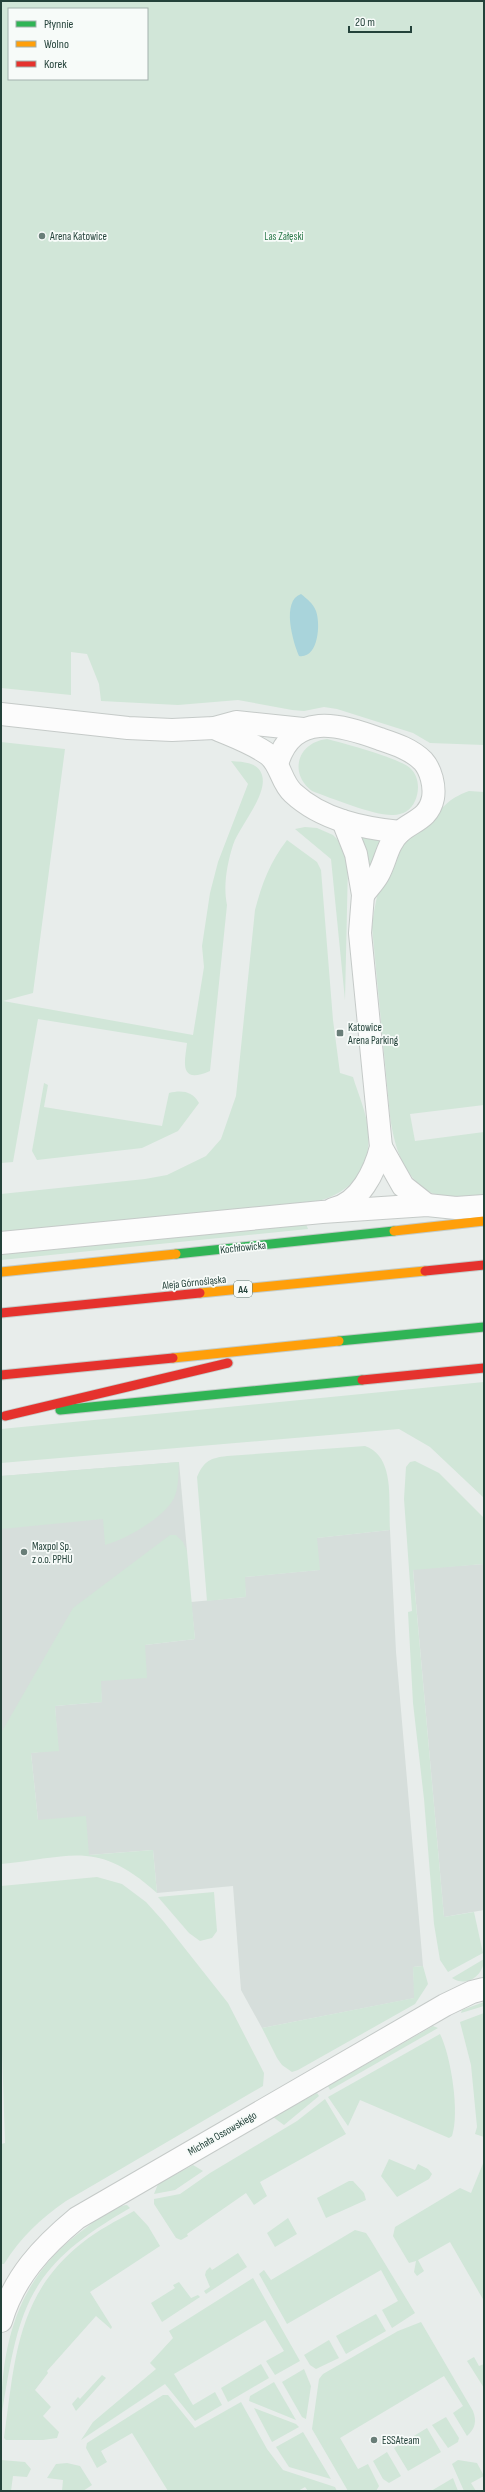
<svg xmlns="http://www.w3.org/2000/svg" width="485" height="2492" viewBox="0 0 485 2492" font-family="'Sofia Sans Condensed',sans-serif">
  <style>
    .built { fill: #d6dedb }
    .green { fill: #d1e6d8; fill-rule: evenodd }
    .water { fill: #a9d4db }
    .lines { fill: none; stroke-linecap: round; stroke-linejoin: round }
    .street-casing { stroke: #c5cac8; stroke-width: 24 }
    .fast-casing { stroke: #c3cbc8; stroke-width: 11 }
    .slow-casing { stroke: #c3cbc8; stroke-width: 11 }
    .jam-casing { stroke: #c3cbc8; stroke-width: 11 }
    .street { stroke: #fcfcfc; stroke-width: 22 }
    .fast { stroke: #30b455; stroke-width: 9 }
    .slow { stroke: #ff9f0a; stroke-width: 9 }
    .jam { stroke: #e5322d; stroke-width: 9 }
    .poi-dot { fill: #697e78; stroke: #f7fbf9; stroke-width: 1.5 }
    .labels { text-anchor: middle; stroke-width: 3.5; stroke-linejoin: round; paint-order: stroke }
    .shield { fill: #f7fbf9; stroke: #637a73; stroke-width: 1 }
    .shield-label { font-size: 10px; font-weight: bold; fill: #24423a }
    .poi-label { font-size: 11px; fill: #24423a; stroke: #f7fbf9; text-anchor: start }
    .park-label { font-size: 11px; fill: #2d7a4b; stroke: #f7fbf9 }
    .street-label { font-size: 11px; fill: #24423a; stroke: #f7fbf9 }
  </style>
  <rect width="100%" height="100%" fill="#e8edeb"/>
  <g class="built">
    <path d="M179,1462L187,1551L1,1763V1476Z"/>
    <path d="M390,1530L396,1652L423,1966L413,1967L415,1998L262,2028L241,1990L233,1886L157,1893L153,1850L88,1855L38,1820L31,1753L58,1750L55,1706L102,1702L100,1681L145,1645L195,1639L191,1602L246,1597L244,1577L319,1570L316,1538Z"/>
    <path d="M484,1564V1910L444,1917L413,1569Z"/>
  </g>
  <g class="green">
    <path d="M1,1H484V745L430,743L413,733L337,709L324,707L304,711L292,710L238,700L178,705L101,701L99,684L87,654L71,652V695L1,688ZM9,9H147V79H9Z"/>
    <path d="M327,739C343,743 399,758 410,768C419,776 420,790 415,801C411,810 403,815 393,815C375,816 331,798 312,791C288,773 298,742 327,739Z"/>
    <path d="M1,742L65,749L33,993L3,1001L193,1035L204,967L202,946L210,893L218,862L248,784L231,761C243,762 258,762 262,775C268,795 240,825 233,845C227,864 223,886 227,905L210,1071C178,1085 185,1061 187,1043L38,1019L13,1162L1,1163Z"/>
    <path d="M469,791L484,792V1105L410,1114L415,1141L484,1132V1200C472,1200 458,1202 447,1199C407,1188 395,1153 390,1116L372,927C375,901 382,868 398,846C405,837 420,834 428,825C442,808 447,799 469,791Z"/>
    <path d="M305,827L317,828L333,835L341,843L348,864L345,1000L331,859L295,829Z"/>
    <path d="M361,835L382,840L369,874L360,840Z"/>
    <path d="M287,840L317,862L321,870L333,1020L340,1073L353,1077C358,1094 367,1113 368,1131C372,1170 350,1194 314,1202L1,1234V1194L145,1179L167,1175L206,1156L221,1139L236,1096L255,910C262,883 270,862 287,840Z"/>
    <path d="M44,1083L48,1085L44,1107L162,1126L169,1093C182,1090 192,1091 199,1103L178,1131L142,1148L37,1160L32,1151Z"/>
    <path d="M306,1224L308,1229L1,1260V1254Z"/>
    <path d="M484,1382V1498L430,1447L399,1429L1,1463V1429Z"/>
    <path d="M365,1446C396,1457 388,1502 390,1530L317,1538L320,1570L245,1577L246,1597L207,1601L197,1477C204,1461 210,1458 227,1456Z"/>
    <path d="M415,1461L439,1473L484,1518V1564L413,1570L444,1917L474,1912L483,1953L448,1972L440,1960L434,1924L424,1799L413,1703L408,1612L412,1611L404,1499L406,1467L410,1462Z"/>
    <path d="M179,1462C178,1474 179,1487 174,1498C164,1518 126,1539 105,1545L103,1519L1,1529V1476Z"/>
    <path d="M170,1535H176L183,1542L187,1551L195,1639L145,1645L147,1678L101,1681L102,1702L55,1706L59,1751L31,1753L38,1820L86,1816L89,1855L153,1850L157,1893C97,1839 72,1857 1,1864V1733L73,1608Z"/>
    <path d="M97,1877L122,1884L146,1902L164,1922L228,2003L264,2073L263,2086L66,2201C40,2219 21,2237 4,2264H1V2144L5,2143L1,2019V1886Z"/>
    <path d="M214,1892L217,1931L212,1938L200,1941L189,1933L158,1897Z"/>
    <path d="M484,1959C484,1975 467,1988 452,1978Z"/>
    <path d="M423,1966L428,1984L415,2004L298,2070L292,2072L282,2065L277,2058L262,2028L414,1998L413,1967Z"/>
    <path d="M484,2002V2006L461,2013L462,2010Z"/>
    <path d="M484,2013V2137L475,2134L477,2127L471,2065L460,2022Z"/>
    <path d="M433,2026L438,2028L330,2090L328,2086Z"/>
    <path d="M440,2034C451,2056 460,2113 452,2136L449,2138L360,2100L348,2126L328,2097Z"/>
    <path d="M317,2093L319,2096L284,2125L273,2117Z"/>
    <path d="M325,2099L346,2134L260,2182L267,2196L254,2205L246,2193L187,2234L188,2236L181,2240L176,2238L154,2204V2199L180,2194L210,2173L297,2121Z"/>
    <path d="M389,2159L415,2170L418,2164L428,2169L432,2174L429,2179L397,2197L381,2176Z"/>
    <path d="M484,2161V2301L450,2242L418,2260L424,2271L417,2276L414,2272L416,2261L409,2263L393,2236L395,2227L460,2188L471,2193Z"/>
    <path d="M193,2165L203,2171L175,2190L154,2194L158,2184Z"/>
    <path d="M349,2181H353L364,2193L366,2200L326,2218L317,2198Z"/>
    <path d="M127,2205L130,2208C26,2268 19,2306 1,2419C1,2339 19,2275 87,2227C98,2219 114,2206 127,2205Z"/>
    <path d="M134,2211L148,2226L160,2246L90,2292L112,2327L111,2329L96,2316L47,2371L48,2373L35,2390L51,2407L43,2416L59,2432L57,2438L43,2440H6L4,2438C15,2361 16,2295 82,2243C98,2230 116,2221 134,2211Z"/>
    <path d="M288,2218L297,2234L275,2247L267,2233Z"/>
    <path d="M355,2230L366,2233L370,2239L415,2313L392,2328L382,2310L398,2301L381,2270L287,2324L259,2274L264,2270L271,2280Z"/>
    <path d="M238,2253L247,2267L206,2294L204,2291L210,2287L205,2275L206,2271L210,2267L212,2270Z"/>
    <path d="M253,2278L300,2361L275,2375L266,2361L284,2351L265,2320L174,2374L193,2405L215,2392L222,2405L195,2421L165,2384L81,2440L93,2422L156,2369L150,2363L173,2338L169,2331Z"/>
    <path d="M179,2282L191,2298L198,2295L200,2297L162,2322L151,2303L175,2288L173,2285Z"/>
    <path d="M376,2314L386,2331L346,2354L336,2336Z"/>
    <path d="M421,2322L473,2411C477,2421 475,2429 467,2436L453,2413L463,2406L444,2376L340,2438L358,2469L368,2464L379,2486L376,2491H348L312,2429L319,2379L323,2374L398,2331Z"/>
    <path d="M329,2340L339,2358L316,2369L310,2365L304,2355Z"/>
    <path d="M474,2357L479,2366L484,2364V2388L467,2361Z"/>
    <path d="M261,2364L269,2378L228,2402L221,2388Z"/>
    <path d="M304,2369L311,2386L306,2419L302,2417L282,2382Z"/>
    <path d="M102,2375L106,2378L76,2411L72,2404L78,2397L80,2399Z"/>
    <path d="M274,2382L296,2420L249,2401L250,2396Z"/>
    <path d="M163,2395H168L195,2428L241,2402L267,2449L283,2470L335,2487L337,2491H308L305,2487L298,2491H168L132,2433L101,2451L107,2462L97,2468L86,2448L87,2443Z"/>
    <path d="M254,2408L296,2424L299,2427L272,2442Z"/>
    <path d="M446,2417L459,2438L458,2442L448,2448L432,2425Z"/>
    <path d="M427,2428L441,2452L408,2471L394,2448Z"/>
    <path d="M303,2432L331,2479L289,2467L276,2447Z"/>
    <path d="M387,2452L401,2476L389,2483L383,2479L373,2461Z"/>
    <path d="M1,2460L25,2462L31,2469L27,2477L13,2476L11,2491H1Z"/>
    <path d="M458,2460L477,2463L484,2476L471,2483L476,2491H464L452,2464Z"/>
    <path d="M67,2463L80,2466L92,2485L83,2491H62L63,2480L47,2478L56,2464Z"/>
    <path d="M453,2478L458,2491H431Z"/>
  </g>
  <path class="water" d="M301,594C307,599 313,603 316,611C321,625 318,659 299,656C293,642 281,601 301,594Z"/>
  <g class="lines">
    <g class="street-casing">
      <g id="street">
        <path d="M1,714L128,728L172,730L214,728L236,722L303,729"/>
        <path d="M214,728C232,736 253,743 269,755C281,765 281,782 293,793C322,820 363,828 400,832"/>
        <path d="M277,764C293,711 339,724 380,739C395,744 411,749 423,761C431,770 435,786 433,798C429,819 412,821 400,832C387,844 386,861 378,875C374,882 368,888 363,895"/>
        <path d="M381,1147L403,1186L427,1205"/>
        <path d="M333,1209C360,1203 375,1171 381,1147L360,933L363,895L356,854L343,821"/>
        <path d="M1,1243L322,1212L427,1205L456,1208L484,1206"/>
        <path d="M1,2321C14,2277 42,2247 77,2218L445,2005L472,1992L484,1989"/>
      </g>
    </g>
    <g class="fast-casing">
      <g id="fast">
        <path d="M176,1254L394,1231"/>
        <path d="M339,1341L484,1327"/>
        <path d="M60,1410L362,1380"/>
      </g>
    </g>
    <g class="slow-casing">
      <g id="slow">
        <path d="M394,1231L484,1221"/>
        <path d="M1,1272L176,1254"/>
        <path d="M200,1293L425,1271"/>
        <path d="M173,1358L339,1341"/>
      </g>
    </g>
    <g class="jam-casing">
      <g id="jam">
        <path d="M425,1271L484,1265"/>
        <path d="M1,1313L200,1293"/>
        <path d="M1,1375L173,1358"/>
        <path d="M362,1380L484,1368"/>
        <path d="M5,1416L228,1363"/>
      </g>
    </g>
    <use href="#street" class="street"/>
    <use href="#fast" class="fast"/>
    <use href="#slow" class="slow"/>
    <use href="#jam" class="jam"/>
  </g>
  <g class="poi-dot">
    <circle cx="42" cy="236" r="4"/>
    <rect x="336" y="1029" width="8" height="8" rx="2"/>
    <circle cx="24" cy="1552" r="4"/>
    <circle cx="374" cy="2440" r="4"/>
  </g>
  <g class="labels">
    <rect class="shield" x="234" y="1281" width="18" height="16" rx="3"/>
    <g class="shield-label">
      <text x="243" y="1293">A4</text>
    </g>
    <g class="poi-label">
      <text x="50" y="240">Arena Katowice</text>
      <text x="348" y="1031">Katowice<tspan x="348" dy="13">Arena Parking</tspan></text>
      <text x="32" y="1550">Maxpol Sp.<tspan x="32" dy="13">z o.o. PPHU</tspan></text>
      <text x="382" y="2444">ESSAteam</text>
    </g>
    <g class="park-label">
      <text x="284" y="240">Las Załęski</text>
    </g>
    <g class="street-label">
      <text transform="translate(243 1247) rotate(-6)" y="4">Kochłowicka</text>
      <text transform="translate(194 1282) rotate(-6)" y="4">Aleja Górnośląska</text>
      <text transform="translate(222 2133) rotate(-30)" y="4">Michała Ossowskiego</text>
    </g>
  </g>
  <rect width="485" height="2492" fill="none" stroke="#24423a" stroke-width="4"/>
  <rect x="8" y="8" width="140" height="72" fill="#f7fbf9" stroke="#a3b1ad"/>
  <rect x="16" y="21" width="20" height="6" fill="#30b455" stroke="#a3b1ad"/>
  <text x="44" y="28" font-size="12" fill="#24423a">Płynnie</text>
  <rect x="16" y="41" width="20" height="6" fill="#ff9f0a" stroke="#a3b1ad"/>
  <text x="44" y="48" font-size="12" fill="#24423a">Wolno</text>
  <rect x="16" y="61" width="20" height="6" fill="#e5322d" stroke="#a3b1ad"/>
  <text x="44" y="68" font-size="12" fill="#24423a">Korek</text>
  <path d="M349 26v6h62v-6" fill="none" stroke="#24423a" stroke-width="2"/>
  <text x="355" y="26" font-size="12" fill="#24423a" stroke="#f7fbf9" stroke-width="3" paint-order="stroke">20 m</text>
</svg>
